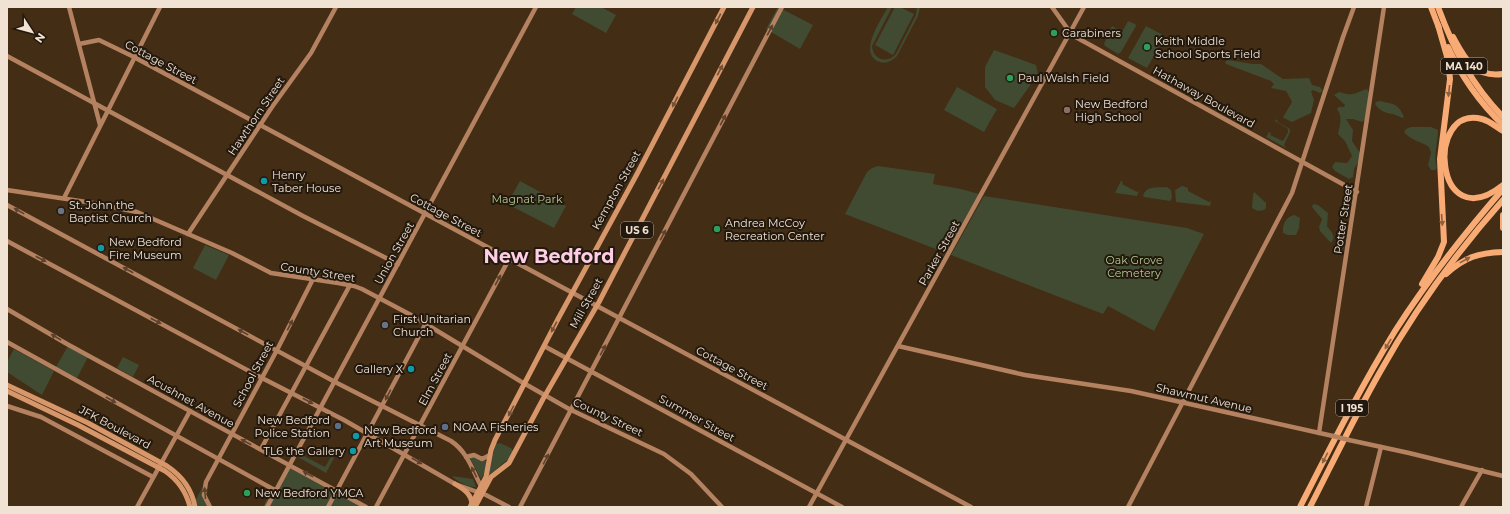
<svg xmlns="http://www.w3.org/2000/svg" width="1510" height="514" viewBox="0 0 1510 514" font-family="Montserrat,sans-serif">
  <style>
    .green { fill: #404b32 }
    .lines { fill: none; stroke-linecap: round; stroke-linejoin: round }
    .secondary { stroke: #b48260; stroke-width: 4.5 }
    .primary { stroke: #d8976b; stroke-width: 5 }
    .highway { stroke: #f9ab75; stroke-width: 6 }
    .secondary-bridge { stroke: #b48260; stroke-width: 4.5 }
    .oneway { fill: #745137 }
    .oneway2 { fill: #5c422e }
    .oneway3 { fill: #8e6241 }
    .leisure-dot { fill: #2e9e5b; stroke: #22180d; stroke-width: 1.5 }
    .education-dot { fill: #8d6e63; stroke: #22180d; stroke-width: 1.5 }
    .culture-dot { fill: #0f9aa8; stroke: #22180d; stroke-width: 1.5 }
    .worship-dot { fill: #6b7280; stroke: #22180d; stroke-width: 1.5 }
    .service-dot { fill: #5c6f8a; stroke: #22180d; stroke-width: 1.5 }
    .labels { text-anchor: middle; stroke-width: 4; stroke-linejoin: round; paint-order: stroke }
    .shield { fill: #22180d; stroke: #b3a698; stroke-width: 1 }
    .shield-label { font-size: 10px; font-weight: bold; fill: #f1e3d4 }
    .poi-label { font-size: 11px; fill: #f1e3d4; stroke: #22180d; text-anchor: start }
    .street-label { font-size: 11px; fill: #f1e3d4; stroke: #22180d }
    .park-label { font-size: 11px; fill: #b0cb90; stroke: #22180d }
    .town-label { font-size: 19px; font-weight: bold; fill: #fdcee4; stroke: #22180d }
  </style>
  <rect width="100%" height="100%" fill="#432d14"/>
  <g class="green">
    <path d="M576,7H601L616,15L606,33L572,14Z"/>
    <path d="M778,7L813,25L800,49L766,29Z"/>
    <path d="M888,7H892L872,46C873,60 887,64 896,54L916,15L917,7H920L918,16L897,56C892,61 886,64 880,62C857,54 881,20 888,7Z"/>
    <path d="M895,7H900L914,14L893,55L875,45Z"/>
    <path d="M1128,21L1135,24L1136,26L1121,52L1118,54L1105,46L1104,44L1107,37H1106L1112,26L1122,32Z"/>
    <path d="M1146,26L1165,36L1147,68L1128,58Z"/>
    <path d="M994,50L1036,65L1038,74L1014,108L995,100L985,87V67Z"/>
    <path d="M1228,60L1253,64H1261L1283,79L1309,78L1312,85L1320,87L1323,91L1320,93L1313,90L1311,91L1314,100L1311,113L1292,122L1284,118L1283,117L1292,102L1290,98L1286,91L1271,88L1274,84L1271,81L1226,64L1225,62Z"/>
    <path d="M957,87L997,109L984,132L944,110Z"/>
    <path d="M1367,89L1369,93L1365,120L1362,122L1353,119H1346L1353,130L1352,141L1360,153V159L1354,169L1353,177L1349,179L1335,171L1332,167L1335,162L1347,163L1352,156L1345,141L1338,134C1340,124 1343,117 1337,109L1339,107H1344L1345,105L1334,95L1339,92C1354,97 1354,93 1367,89Z"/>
    <path d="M1379,101C1394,104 1398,103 1404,117L1402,118C1391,111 1383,116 1375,104L1376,102Z"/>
    <path d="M1276,119L1279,123L1290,129V132L1284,145L1286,148L1266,137L1269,132L1271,133L1270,135L1283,141L1288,132V129L1275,121Z"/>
    <path d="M1411,127H1431L1438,130C1438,142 1433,156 1437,168L1435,170H1431L1428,165L1431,153L1429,147C1421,141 1411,141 1404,132L1406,129Z"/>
    <path d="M878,166L935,174L933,184L961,189L979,194L946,253L845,214L867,172L872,168Z"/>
    <path d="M520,181L566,206L554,228L507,204Z"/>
    <path d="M1121,181L1123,182L1122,184L1137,192L1139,191L1137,196L1115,193Z"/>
    <path d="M1182,186L1188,188V191L1209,202L1211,201L1210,206L1176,202L1175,190Z"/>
    <path d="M1167,187L1171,190L1172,198L1170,201L1144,197L1143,196C1146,185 1158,188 1167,187Z"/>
    <path d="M1254,192L1266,203V208L1264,210L1258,211L1252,208L1253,195Z"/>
    <path d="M984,196L1187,228L1204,234L1154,331L1108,306L1103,314L951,255Z"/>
    <path d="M1313,204L1318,205L1328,213L1327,226C1331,232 1337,236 1331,243L1320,231L1319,227L1322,219L1312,207Z"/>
    <path d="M1294,215L1300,218L1299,228L1296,235H1288L1283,233C1282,224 1286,217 1294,215Z"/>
    <path d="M205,245L229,255L216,280L193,268Z"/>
    <path d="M68,346L88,357L77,378L56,367Z"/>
    <path d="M14,349L54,371L42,395L7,372V362Z"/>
    <path d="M123,357L139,365L133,377L117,368Z"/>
    <path d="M500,443L511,448L513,451L511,457L488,476L494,449L496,444Z"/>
    <path d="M300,454L325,467L331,457L334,458L326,473L298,457Z"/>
    <path d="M472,457L487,461L486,470L481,479L470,458Z"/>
    <path d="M290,464L366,507H263L272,489L276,490Z"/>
    <path d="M452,476L473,479L476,487C469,488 456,481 452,476Z"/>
    <path d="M204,484L203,497L208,507H192Z"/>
  </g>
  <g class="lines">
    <g class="secondary">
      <path d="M69,7L100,125"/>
      <path d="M1052,7L1072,35L1357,192"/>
      <path d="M79,44L99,40L132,56L971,507"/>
      <path d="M7,56L303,216L398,264"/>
      <path d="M7,190L93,203L137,212L232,253L271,273L338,283L354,286L362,289L411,315L520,381L569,409L664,454L691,474L722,507"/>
      <path d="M64,198L160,7"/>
      <path d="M7,205L337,383L451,441C468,452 473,472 482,488"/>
      <path d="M188,234L272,107L311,53L336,7"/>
      <path d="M7,241L262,378L344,420L455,484L486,495L509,507"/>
      <path d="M7,309L67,344L366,507"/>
      <path d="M7,342L271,488L276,490"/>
      <path d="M544,346L842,507"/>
      <path d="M898,346L1025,375L1131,391L1333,436"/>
      <path d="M7,406L41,417L153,477"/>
      <path d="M1319,433L1384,7"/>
      <path d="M1349,440L1409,453L1503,476"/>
      <path d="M261,449L350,285"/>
      <path d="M466,457L474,455L482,459L490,455"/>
      <path d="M137,507L190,411"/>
      <path d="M210,507L204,495L206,482L277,350L313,279"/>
      <path d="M267,507L536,7"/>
      <path d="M328,507L426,323"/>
      <path d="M376,507L509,259"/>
      <path d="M520,507L782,7"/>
      <path d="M809,507L1084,7"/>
      <path d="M1128,507L1292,193L1343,37L1354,7"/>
      <path d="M1366,507L1381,447"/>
      <path d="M1461,507L1482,470"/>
    </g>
    <g class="primary">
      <path d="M7,385L88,423L167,466C182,476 192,489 195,507"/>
      <path d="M7,391L78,425L165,471C178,480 186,491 190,507"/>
      <path d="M455,484C463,489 471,493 472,504"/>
      <path d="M470,507L486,477L491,450L495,440L558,319L637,174L724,7"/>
      <path d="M475,507L491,477L509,463L543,399L599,302L753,7"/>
    </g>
    <g class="highway">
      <path d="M1431,7L1439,28"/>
      <path d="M1438,7C1454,50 1471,84 1503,117"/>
      <path d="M1453,37C1465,59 1474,78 1503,74"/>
      <path d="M1448,47C1461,76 1480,103 1503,125"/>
      <path d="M1503,131C1496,127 1490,121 1482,119C1425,103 1434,240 1503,185"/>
      <path d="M1503,215V228"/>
      <path d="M1446,274C1465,257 1478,253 1503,252"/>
      <path d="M1422,284L1438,257L1444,242L1440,159L1450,79L1448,60L1438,25"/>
      <path d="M1300,507C1330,448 1360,388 1395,331C1427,281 1464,234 1503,189"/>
      <path d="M1310,507C1333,462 1355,416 1380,372C1414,311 1456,253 1503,200"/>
    </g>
    <path class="secondary-bridge" d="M1333,436L1349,440"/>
  </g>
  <defs><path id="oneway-solid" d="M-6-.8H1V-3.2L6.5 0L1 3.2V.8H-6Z"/></defs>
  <g class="oneway">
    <use href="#oneway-solid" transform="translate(718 19) rotate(117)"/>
    <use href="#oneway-solid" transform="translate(720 70) rotate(-63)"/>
    <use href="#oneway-solid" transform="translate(675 102) rotate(117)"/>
    <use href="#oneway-solid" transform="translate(661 184) rotate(-62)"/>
    <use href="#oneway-solid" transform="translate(554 327) rotate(118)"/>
    <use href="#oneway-solid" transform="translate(511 411) rotate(118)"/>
  </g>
  <g class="oneway2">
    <use href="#oneway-solid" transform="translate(770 30) rotate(-62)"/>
    <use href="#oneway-solid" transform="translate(723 120) rotate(-62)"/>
    <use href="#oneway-solid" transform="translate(19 211) rotate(-151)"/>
    <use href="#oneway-solid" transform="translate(663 235) rotate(-62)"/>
    <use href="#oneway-solid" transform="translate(41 259) rotate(28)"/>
    <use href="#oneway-solid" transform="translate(128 270) rotate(-152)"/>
    <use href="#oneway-solid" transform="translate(498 280) rotate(-61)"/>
    <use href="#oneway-solid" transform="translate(156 321) rotate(28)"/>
    <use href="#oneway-solid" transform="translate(290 325) rotate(-63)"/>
    <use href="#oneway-solid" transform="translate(243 332) rotate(-151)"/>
    <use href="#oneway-solid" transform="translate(56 337) rotate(-149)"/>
    <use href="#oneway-solid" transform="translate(603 350) rotate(-62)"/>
    <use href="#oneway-solid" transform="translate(388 395) rotate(118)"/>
    <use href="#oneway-solid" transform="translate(111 400) rotate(30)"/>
    <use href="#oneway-solid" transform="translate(308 401) rotate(28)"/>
    <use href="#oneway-solid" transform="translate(246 442) rotate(-152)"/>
    <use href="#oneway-solid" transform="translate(546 459) rotate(-62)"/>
    <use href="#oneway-solid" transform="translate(417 461) rotate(30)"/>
    <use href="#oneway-solid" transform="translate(474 472) rotate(-116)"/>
    <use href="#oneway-solid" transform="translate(308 474) rotate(-151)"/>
    <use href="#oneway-solid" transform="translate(205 493) rotate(-95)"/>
  </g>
  <g class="oneway3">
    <use href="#oneway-solid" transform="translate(1449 91) rotate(96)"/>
    <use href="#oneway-solid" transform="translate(1442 220) rotate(86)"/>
    <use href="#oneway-solid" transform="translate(1465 260) rotate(-29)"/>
    <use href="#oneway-solid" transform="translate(1388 344) rotate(121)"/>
    <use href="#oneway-solid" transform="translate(1325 458) rotate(117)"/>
  </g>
  <g class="leisure-dot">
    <circle cx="1054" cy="33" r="4"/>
    <circle cx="1147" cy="47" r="4"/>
    <circle cx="1010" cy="78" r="4"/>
    <circle cx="717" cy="229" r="4"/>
    <circle cx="247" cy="493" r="4"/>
  </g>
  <circle class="education-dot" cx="1067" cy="110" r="4"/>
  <g class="culture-dot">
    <circle cx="264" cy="181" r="4"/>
    <circle cx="101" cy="248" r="4"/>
    <circle cx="411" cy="369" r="4"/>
    <circle cx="356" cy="436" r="4"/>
    <circle cx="353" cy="451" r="4"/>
  </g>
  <g class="worship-dot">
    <circle cx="61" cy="211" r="4"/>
    <circle cx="385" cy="325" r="4"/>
  </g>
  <g class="service-dot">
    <circle cx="338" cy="426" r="4"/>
    <circle cx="445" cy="427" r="4"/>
  </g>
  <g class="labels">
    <g class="shield">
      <rect x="1441" y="58" width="46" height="16" rx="3"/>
      <rect x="621" y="222" width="32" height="16" rx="3"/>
      <rect x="1336" y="400" width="32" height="16" rx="3"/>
    </g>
    <g class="shield-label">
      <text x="1464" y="70">MA 140</text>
      <text x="637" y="234">US 6</text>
      <text x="1352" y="412">I 195</text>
    </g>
    <g class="poi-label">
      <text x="1062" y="37">Carabiners</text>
      <text x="1155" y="45">Keith Middle<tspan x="1155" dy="13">School Sports Field</tspan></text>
      <text x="1018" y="82">Paul Walsh Field</text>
      <text x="1075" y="108">New Bedford<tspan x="1075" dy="13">High School</tspan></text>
      <text x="272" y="179">Henry<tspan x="272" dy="13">Taber House</tspan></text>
      <text x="69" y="209">St. John the<tspan x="69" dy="13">Baptist Church</tspan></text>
      <text x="725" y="227">Andrea McCoy<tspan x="725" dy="13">Recreation Center</tspan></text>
      <text x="109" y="246">New Bedford<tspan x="109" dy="13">Fire Museum</tspan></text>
      <text x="393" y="323">First Unitarian<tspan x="393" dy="13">Church</tspan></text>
      <text x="403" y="373" text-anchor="end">Gallery X</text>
      <text x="330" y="424" text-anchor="end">New Bedford<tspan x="330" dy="13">Police Station</tspan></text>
      <text x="453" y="431">NOAA Fisheries</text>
      <text x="364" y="434">New Bedford<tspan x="364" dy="13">Art Museum</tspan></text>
      <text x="345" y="455" text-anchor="end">TL6 the Gallery</text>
      <text x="255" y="497">New Bedford YMCA</text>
    </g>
    <g class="street-label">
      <text transform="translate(161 62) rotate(28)" y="4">Cottage Street</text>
      <text transform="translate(1204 97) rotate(29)" y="4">Hathaway Boulevard</text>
      <text transform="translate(256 116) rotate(-56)" y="4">Hawthorn Street</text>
      <text transform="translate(616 190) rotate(-61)" y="4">Kempton Street</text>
      <text transform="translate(446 215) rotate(28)" y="4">Cottage Street</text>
      <text transform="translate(1343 219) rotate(-81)" y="4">Potter Street</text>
      <text transform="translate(394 253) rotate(-61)" y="4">Union Street</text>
      <text transform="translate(939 253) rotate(-61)" y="4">Parker Street</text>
      <text transform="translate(318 272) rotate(9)" y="4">County Street</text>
      <text transform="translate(586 303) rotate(-61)" y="4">Mill Street</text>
      <text transform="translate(732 368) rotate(28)" y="4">Cottage Street</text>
      <text transform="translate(253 374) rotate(-62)" y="4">School Street</text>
      <text transform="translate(435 379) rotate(-62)" y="4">Elm Street</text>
      <text transform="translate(1204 398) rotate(13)" y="4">Shawmut Avenue</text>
      <text transform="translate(191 401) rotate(29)" y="4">Acushnet Avenue</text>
      <text transform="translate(608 417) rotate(25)" y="4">County Street</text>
      <text transform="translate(697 418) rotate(29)" y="4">Summer Street</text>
      <text transform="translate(115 427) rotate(28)" y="4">JFK Boulevard</text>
    </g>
    <g class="park-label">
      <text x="527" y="203">Magnat Park</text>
      <text x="1134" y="264">Oak Grove<tspan x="1134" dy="13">Cemetery</tspan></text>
    </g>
    <g class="town-label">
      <text x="549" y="263">New Bedford</text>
    </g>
  </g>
  <rect width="1510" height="514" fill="none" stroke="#f1e3d4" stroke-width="16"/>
  <g transform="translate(32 32) rotate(126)" stroke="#22180d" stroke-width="3" paint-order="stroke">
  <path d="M0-3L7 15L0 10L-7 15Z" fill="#f1e3d4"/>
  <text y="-6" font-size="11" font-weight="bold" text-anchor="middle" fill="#f1e3d4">N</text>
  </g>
</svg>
